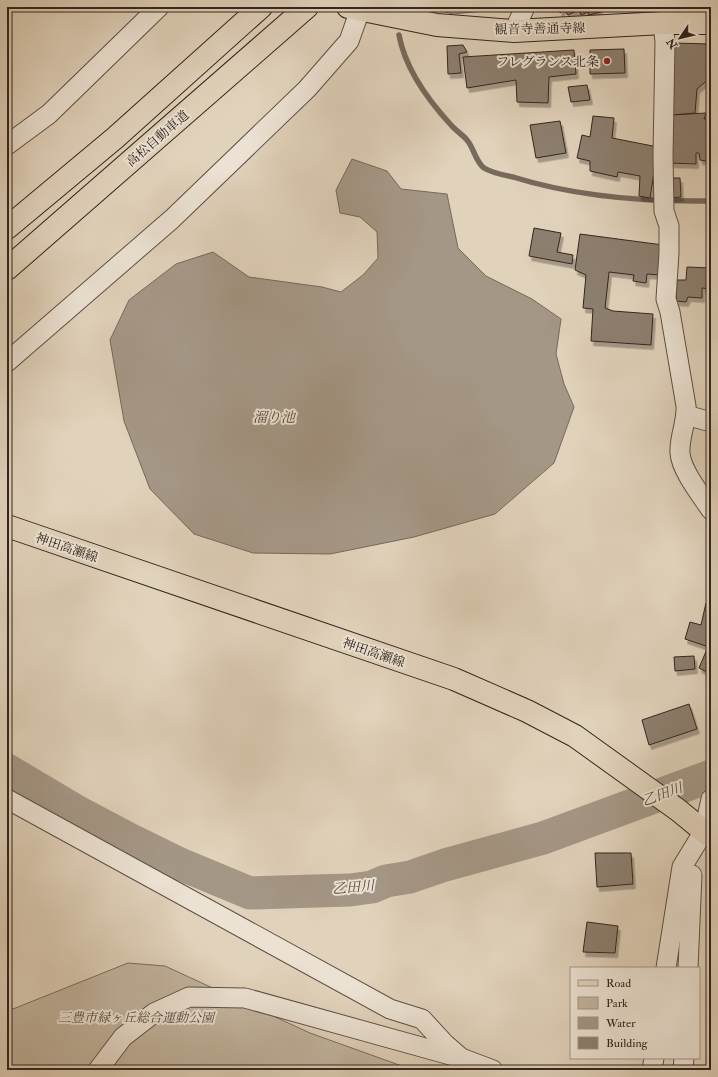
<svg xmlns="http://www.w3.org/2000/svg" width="718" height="1077" viewBox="0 0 718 1077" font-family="'IM FELL Double Pica','Noto Serif JP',serif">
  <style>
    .green { fill: #c3b5a0; stroke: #7a6d5f }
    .water { fill: #a59786; stroke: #77695c }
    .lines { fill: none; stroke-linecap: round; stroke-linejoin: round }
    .stream { stroke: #77695c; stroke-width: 5.5 }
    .river { stroke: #a59786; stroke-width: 33 }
    .building { fill: #8d7f70; stroke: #31251e; filter: url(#shadow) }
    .minor-casing { stroke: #5d5045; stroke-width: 21 }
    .major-casing { stroke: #31251e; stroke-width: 24 }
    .highway-casing { stroke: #31251e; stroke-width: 24 }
    .minor { stroke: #ece2d3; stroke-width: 19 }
    .major { stroke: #e1d2bb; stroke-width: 22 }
    .highway { stroke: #e1d2bb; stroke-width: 22 }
    .poi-dot { fill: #8f2418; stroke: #ece2d3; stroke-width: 1.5 }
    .labels { text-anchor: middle; stroke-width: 4; stroke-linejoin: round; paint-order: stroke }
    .street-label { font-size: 13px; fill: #31251e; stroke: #ece2d3 }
    .poi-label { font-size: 13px; fill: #31251e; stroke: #ece2d3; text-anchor: end }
    .park-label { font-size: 13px; font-style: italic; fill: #56493e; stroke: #ece2d3 }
    .water-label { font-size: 14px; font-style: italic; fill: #54473d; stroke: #ece2d3 }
  </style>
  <defs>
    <filter id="shadow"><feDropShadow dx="2.5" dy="4.5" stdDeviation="0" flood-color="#0004"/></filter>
  </defs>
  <rect width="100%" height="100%" fill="#e1d2bb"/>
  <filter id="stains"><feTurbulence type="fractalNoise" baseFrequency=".005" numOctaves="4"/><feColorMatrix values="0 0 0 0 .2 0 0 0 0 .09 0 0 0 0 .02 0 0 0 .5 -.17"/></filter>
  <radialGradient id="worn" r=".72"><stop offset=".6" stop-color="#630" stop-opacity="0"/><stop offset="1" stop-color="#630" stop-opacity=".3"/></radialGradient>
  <g class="green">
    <path d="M426,7H497L493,10L453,14Z"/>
    <path d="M128,963L165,966L310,1033L413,1070H7V1005L13,1009Z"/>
  </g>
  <path class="water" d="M352,159L387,171L401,189L447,194L458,248L486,276L532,299L561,319L556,354L564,384L574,407L554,463L495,514L414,537L330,554L253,553L194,534L150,489L124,421L110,340L129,300L176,264L213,252L249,277L322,287L341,292L363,275L378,258L377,232L360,217L340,213L336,190Z"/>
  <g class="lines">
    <path class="stream" d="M399,35C405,68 428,100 451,125C456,131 462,134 467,140C474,148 475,161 484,168C492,173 504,175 513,177C577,197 645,202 711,201"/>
    <path class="river" d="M7,770L76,811L131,840L180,864L250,893L350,890L372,887L386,881L410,877L445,865L543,838L711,776"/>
  </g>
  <g class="building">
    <path d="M559,7H586L588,12L581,15L579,10L568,15L564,9L560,13Z"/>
    <path d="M586,7H602L599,8L601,12L589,15Z"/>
    <rect x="628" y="7" width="25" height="4"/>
    <path d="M679,7H711V9L679,8Z"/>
    <path d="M673,43L711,44V77L697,89L695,113L672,115Z"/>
    <path d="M463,45L467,52L459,54L461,73L448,74L447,46Z"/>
    <path d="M624,49L625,73L590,74V50Z"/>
    <path d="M574,50L576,74L549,77L548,103L517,102L516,80L467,88L463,57Z"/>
    <path d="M587,85L590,100L571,102L568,87Z"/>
    <path d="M706,113L704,119L711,118V162L700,160L699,153H696V164L669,163L672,115Z"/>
    <path d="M593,116L614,118L612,138L658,147L650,198L639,196L640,176L618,172L617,177L590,171V161L577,158L582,135L590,137Z"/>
    <path d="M560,121L566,153L536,158L530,125Z"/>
    <path d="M670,178H680L681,197L671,198Z"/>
    <path d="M534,228L561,233L557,252L573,255L572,264L529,256Z"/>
    <path d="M580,234L663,245L660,275L647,274L646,283L633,281L634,275L609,272L605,308L613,311L653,314L651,345L591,341L593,309L583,308L586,275L575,270Z"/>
    <path d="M687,267L711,268V289L702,288V298L688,297L686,302L676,301L677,280H686Z"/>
    <path d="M706,603L711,605V643L709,647L685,639L690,622L701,625Z"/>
    <path d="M707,649L711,651V674L699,668Z"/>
    <path d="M694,656L695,669L675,671L674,657Z"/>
    <path d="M689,704L697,729L649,745L642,720Z"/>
    <path d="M595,853H631L633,884L597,887Z"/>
    <path d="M587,922L618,926L615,953L583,952Z"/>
  </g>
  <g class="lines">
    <g class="minor-casing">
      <g id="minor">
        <path d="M670,7L673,23"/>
        <path d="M663,23L665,42L663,156L664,211L669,226V253L666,299L670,312L686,406C687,422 679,437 680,453C681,470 701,495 711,510"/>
        <path d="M514,31L525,7"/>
        <path d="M7,145L49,114L159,7"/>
        <path d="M7,362L172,219L307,89L349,41L360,10"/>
        <path d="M686,415L711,422"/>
        <path d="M7,799L390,1009L422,1019L445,1044L461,1058"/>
        <path d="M666,968L682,867L704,831L711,799"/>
        <path d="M688,968L692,875"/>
        <path d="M98,1070L123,1037L154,1013L189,997L245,998L461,1058L493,1070"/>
        <path d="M652,1070L654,1058"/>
        <path d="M683,1070L684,1058"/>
      </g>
    </g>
    <g class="major-casing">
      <g id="major">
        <path d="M348,7L437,25L514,31L663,23H711"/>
        <path d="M7,526L454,679L527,711L575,736L678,810L711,837"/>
      </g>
    </g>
    <g class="highway-casing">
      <g id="highway">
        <path d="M7,228L115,138L261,7"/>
        <path d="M7,269L307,7"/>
      </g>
    </g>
    <use href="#minor" class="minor"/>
    <use href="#major" class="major"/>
    <use href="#highway" class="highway"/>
  </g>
  <circle class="poi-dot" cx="607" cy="61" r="4"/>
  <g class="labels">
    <g class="street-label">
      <text transform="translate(540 28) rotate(-1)" y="5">観音寺善通寺線</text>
      <text transform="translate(157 138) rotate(-41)" y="5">高松自動車道</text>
      <text transform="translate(67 547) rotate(19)" y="5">神田高瀬線</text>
      <text transform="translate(374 652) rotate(19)" y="5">神田高瀬線</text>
    </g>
    <g class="poi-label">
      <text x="599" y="66">フレグランス北条</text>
    </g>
    <g class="park-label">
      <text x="136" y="1022">三豊市緑ヶ丘総合運動公園</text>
    </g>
    <g class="water-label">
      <text x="274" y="422">溜り池</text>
      <text transform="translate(662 794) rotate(-20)" y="5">乙田川</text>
      <text transform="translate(353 887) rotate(-5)" y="5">乙田川</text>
    </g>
  </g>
  <rect width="718" height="1077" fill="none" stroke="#e1d2bb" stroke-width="24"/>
  <rect x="8" y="8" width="702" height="1061" fill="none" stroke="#31251e" stroke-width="2"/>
  <rect x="12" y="12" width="694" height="1053" fill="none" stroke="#31251e"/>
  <rect x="570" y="967" width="130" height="92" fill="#ece2d3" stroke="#a1968b"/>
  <rect x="578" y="980" width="20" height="6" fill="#e1d2bb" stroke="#a1968b"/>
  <text x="606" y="987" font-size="12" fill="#31251e">Road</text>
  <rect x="578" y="997" width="20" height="12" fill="#c3b5a0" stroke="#a1968b"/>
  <text x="606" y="1007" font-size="12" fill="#31251e">Park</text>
  <rect x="578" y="1017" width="20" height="12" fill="#a59786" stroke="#a1968b"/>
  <text x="606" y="1027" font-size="12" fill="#31251e">Water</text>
  <rect x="578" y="1037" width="20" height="12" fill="#8d7f70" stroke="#a1968b"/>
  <text x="606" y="1047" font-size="12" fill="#31251e">Building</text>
  <g transform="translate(680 38) rotate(235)" stroke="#ece2d3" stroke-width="3" paint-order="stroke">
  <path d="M0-3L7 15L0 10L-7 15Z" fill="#31251e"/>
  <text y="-6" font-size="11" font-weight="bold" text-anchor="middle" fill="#31251e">N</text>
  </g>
  <rect width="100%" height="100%" filter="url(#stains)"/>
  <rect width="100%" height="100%" fill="url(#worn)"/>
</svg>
